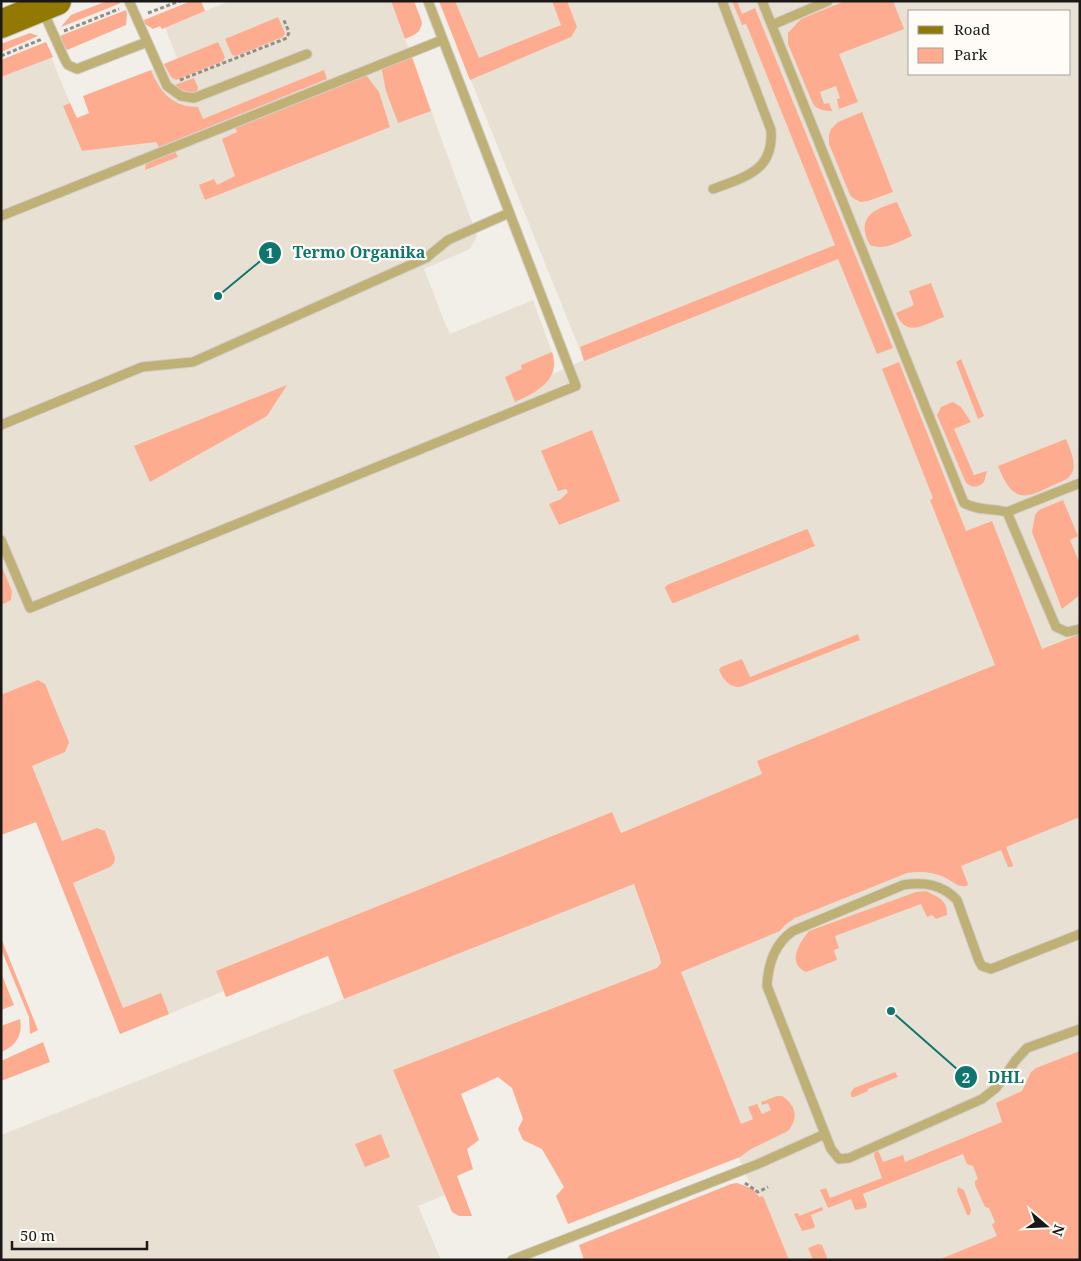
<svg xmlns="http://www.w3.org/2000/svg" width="1081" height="1261" viewBox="0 0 1081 1261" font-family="'Noto Serif',serif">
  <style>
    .built { fill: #e9e0d4; fill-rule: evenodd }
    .green { fill: #feac90 }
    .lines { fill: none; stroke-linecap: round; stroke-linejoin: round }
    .service-casing { stroke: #d0ccc7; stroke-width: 11 }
    .primary-casing { stroke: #d0ccc7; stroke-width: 30 }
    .path { stroke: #918e8a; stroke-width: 3; stroke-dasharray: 4 2.5; stroke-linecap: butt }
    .service { stroke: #bfb076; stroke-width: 9 }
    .primary { stroke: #917903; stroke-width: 28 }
    .leader { fill: none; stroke: #0f766e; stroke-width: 2 }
    .callout-dot { fill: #0f766e; stroke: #fffbf6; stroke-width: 2 }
    .mark-label { font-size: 15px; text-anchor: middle; font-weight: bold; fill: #fff }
    .callout-label { font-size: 16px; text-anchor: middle; font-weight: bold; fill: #0f766e; stroke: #fffbf6; stroke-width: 4.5; stroke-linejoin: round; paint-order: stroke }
  </style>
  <rect width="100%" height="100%" fill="#f2eee8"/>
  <g class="built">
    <path d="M230,1H391L477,236L470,249L424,269L445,323L450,334L533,300L553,355L555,364L553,374L584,360L439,1H1080V647L620,833L612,812L216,971L224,991L120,1034L43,839L1,739V77L51,57L70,103L64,106L82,151L156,142L164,101L151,70L177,58L165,27ZM910,11H1070V74H910Z"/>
    <path d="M1080,794V1260H780L661,963L657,968L393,1070L445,1195L418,1206L441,1260H1V1135L634,884L661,963Z"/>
  </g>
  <g class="green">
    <path d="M107,1H115L121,3L61,27L71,15Z"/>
    <path d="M191,1H201L205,11L162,29L160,26L153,29L145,24L144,20Z"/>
    <path d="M391,1H414L422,22C421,33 414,35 405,39Z"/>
    <path d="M439,1H455L479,58L561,25L552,1H567L577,27L571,37L470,80Z"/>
    <path d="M732,1H737L742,14L755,8L893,348L877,354L838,259L584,361L580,347L835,245L747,26L746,24L742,25Z"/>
    <path d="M845,1H893L904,29L839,54L858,102L839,109L837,99L840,98L836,86L820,92L824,104L829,103L832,111C824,111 818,110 813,104L788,44V33L801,19Z"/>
    <path d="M126,10L127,14L126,25L67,50L63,46L60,36Z"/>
    <path d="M278,17L285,33L283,37L236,56L232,55L225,39Z"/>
    <path d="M30,33L38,36L1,52V44Z"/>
    <path d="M46,42L53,57L1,77V60Z"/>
    <path d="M218,42L225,57L223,61L176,80L171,77L164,64Z"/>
    <path d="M412,57L431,111L398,123L386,91L382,71L383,68Z"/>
    <path d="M151,70C160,92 172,107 198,107L203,119L324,70L327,79L159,147L156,142L82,151L63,106L70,103L77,118L89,113L83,96Z"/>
    <path d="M366,75L379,92L390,127L205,200L199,185L214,179L217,185L235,176L222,139L237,132L235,127Z"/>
    <path d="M194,78L198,88L196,93L180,90L175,85Z"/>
    <path d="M862,112L893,192L868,201L861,202L854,199L850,195L829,144V135L831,129L838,122Z"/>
    <path d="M175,151L178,157L145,170L146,163Z"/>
    <path d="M897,202L912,236C898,242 884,251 870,245C855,217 874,209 897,202Z"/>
    <path d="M931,283L944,317C925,324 906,339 896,313L914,305L909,291Z"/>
    <path d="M552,352C561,380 537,392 515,402L505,377L522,369L521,365Z"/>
    <path d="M961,359L984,416L978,419L956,362Z"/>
    <path d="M899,362L966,531L992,521L1042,649L1080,634V817L1006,847L1013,865L1012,867H1008L1001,850L961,866L968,884L967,886C957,888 953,881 944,877C932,872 920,871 907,873L795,918L785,925L780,931L681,972L741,1124L753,1119L748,1107L757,1104L762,1114L771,1110L768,1103L762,1105L761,1102L777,1096H782C796,1105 799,1118 788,1131L751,1149L740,1157L568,1224L556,1196L564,1187L542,1149L523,1140L518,1129L523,1119L512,1088L498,1077L461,1094L479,1140L467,1149L473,1169L457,1176L472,1216H459L452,1212L393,1070L657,968L661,963L659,955L634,884L344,999L328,956L226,997L216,971L612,812L621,833L762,774L757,761L995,665L930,500L933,498L882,369Z"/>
    <path d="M287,385L267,416L150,482L134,446Z"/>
    <path d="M953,402L961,407L971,422L954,429L974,475L987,471L984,482C978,488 973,488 966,483L937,415L941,407Z"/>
    <path d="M592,430L620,501L559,525L549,504L561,499L568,492L566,489L558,491L541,451Z"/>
    <path d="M1066,439C1071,452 1080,469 1067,479C1031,494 1016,512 998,466Z"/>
    <path d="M1063,500L1078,536L1070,540L1080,564V595L1062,609L1032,532L1035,515L1039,510Z"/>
    <path d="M807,529L808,530L815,546L674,603H672L665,588L667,585Z"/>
    <path d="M1,565L12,591L11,600L1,605Z"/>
    <path d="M858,634L860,640L740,687C728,687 724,680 719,670L721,667L742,659L750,677Z"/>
    <path d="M38,680L45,684L69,742L65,752L32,766L62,841L97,828L105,831L115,858L114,863L110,867L73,883L123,1008L161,993L169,1014L120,1034L36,822L1,835V691L3,694Z"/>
    <path d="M926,891C938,897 948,900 947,915L936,919L932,915L927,917L921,904L835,936L839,948L834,950L837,960L806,972C786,963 800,942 809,931L916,892Z"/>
    <path d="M1,938L38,1030L30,1034L29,1017L1,949Z"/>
    <path d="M1,973L14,1005L1,1010Z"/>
    <path d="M20,1019C23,1035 16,1046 1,1052V1026Z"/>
    <path d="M43,1042L50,1062L1,1081V1061Z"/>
    <path d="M1080,1051V1260H938L997,1236L992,1225L995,1222L989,1208L985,1207L975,1185V1181L978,1179L973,1166L967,1164L963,1154L863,1194L867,1205L866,1208L855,1210L851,1199L828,1208L820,1190L826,1188L830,1198L882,1178L874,1156L875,1150H878L883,1162L903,1155L905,1162L1002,1122L996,1103L1022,1091L1031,1072L1036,1068Z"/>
    <path d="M895,1072L898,1077L868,1089V1091L854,1097H851V1092L854,1088Z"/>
    <path d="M381,1134L390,1157L365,1167L355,1144Z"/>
    <path d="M737,1183L753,1189L759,1197L763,1196L789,1260H584L579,1245L731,1184Z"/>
    <path d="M958,1187L964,1190L971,1210L970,1215H967L957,1191Z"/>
    <path d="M822,1207L823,1210L811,1215L815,1227L814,1228L802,1231L794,1214L798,1213L799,1216Z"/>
    <path d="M818,1244L822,1245L828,1260H813L808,1248Z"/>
  </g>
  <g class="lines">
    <g class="service-casing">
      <g id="service">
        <path d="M129,1L167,86L181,96L194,98L307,54"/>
        <path d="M762,1L964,503C978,511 992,508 1007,512L1080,483"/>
        <path d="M43,11L65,60L68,65L77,69L147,42"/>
        <path d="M772,25L828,1"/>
        <path d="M713,189C745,177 774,171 771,130L722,1"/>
        <path d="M1,216L442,40"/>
        <path d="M1,425L142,367L193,362L426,258L448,240L509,213"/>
        <path d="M1007,512L1056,627L1067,632L1080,629"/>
        <path d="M1,540L30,608L576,386L428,1"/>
        <path d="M1080,934L991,969L982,966L979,961L957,900C942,884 924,882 903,885L793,931C774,944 768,964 767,986L831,1149L839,1159L849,1158L982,1099L996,1088L1016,1060L1027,1048L1080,1029"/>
        <path d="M512,1260L758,1164L825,1134"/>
      </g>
    </g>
    <g class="primary-casing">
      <path id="primary" d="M1,24L57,1"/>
    </g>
    <g class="path">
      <path d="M148,13L180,1"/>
      <path d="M64,31L119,9"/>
      <path d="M1,56L42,39"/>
      <path d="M180,80L287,38L289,32L283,18"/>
      <path d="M745,1183L758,1192L768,1187"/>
    </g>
    <use href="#service" class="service"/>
    <use href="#primary" class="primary"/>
  </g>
  <path class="leader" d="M218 296L270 253M891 1011L966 1077"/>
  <g class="callout-dot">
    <circle cx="218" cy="296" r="5"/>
    <circle cx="891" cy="1011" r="5"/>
    <circle cx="270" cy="253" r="12"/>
    <circle cx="966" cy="1077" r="12"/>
  </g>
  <g class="mark-label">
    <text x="270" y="258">1</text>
    <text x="966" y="1083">2</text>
  </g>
  <g class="callout-label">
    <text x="359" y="258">Termo Organika</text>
    <text x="1006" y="1083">DHL</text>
  </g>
  <rect width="1081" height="1261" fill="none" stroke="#1b1917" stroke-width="5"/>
  <rect x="908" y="10" width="162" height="65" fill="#fffbf6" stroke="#a4a19d"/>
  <rect x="918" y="26" width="25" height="8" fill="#917903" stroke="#a4a19d"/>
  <text x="954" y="35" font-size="15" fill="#1b1917">Road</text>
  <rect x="918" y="48" width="25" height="15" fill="#feac90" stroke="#a4a19d"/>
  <text x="954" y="60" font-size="15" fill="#1b1917">Park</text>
  <g transform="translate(1046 1226) rotate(109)" stroke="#fffbf6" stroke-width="4" paint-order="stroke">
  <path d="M0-4L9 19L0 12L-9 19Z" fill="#1b1917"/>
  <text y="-8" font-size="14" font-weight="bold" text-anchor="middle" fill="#1b1917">N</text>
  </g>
  <path d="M12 1241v8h135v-8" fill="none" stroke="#1b1917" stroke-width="2.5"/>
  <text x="20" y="1241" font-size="15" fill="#1b1917" stroke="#fffbf6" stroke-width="4" paint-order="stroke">50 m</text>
</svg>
